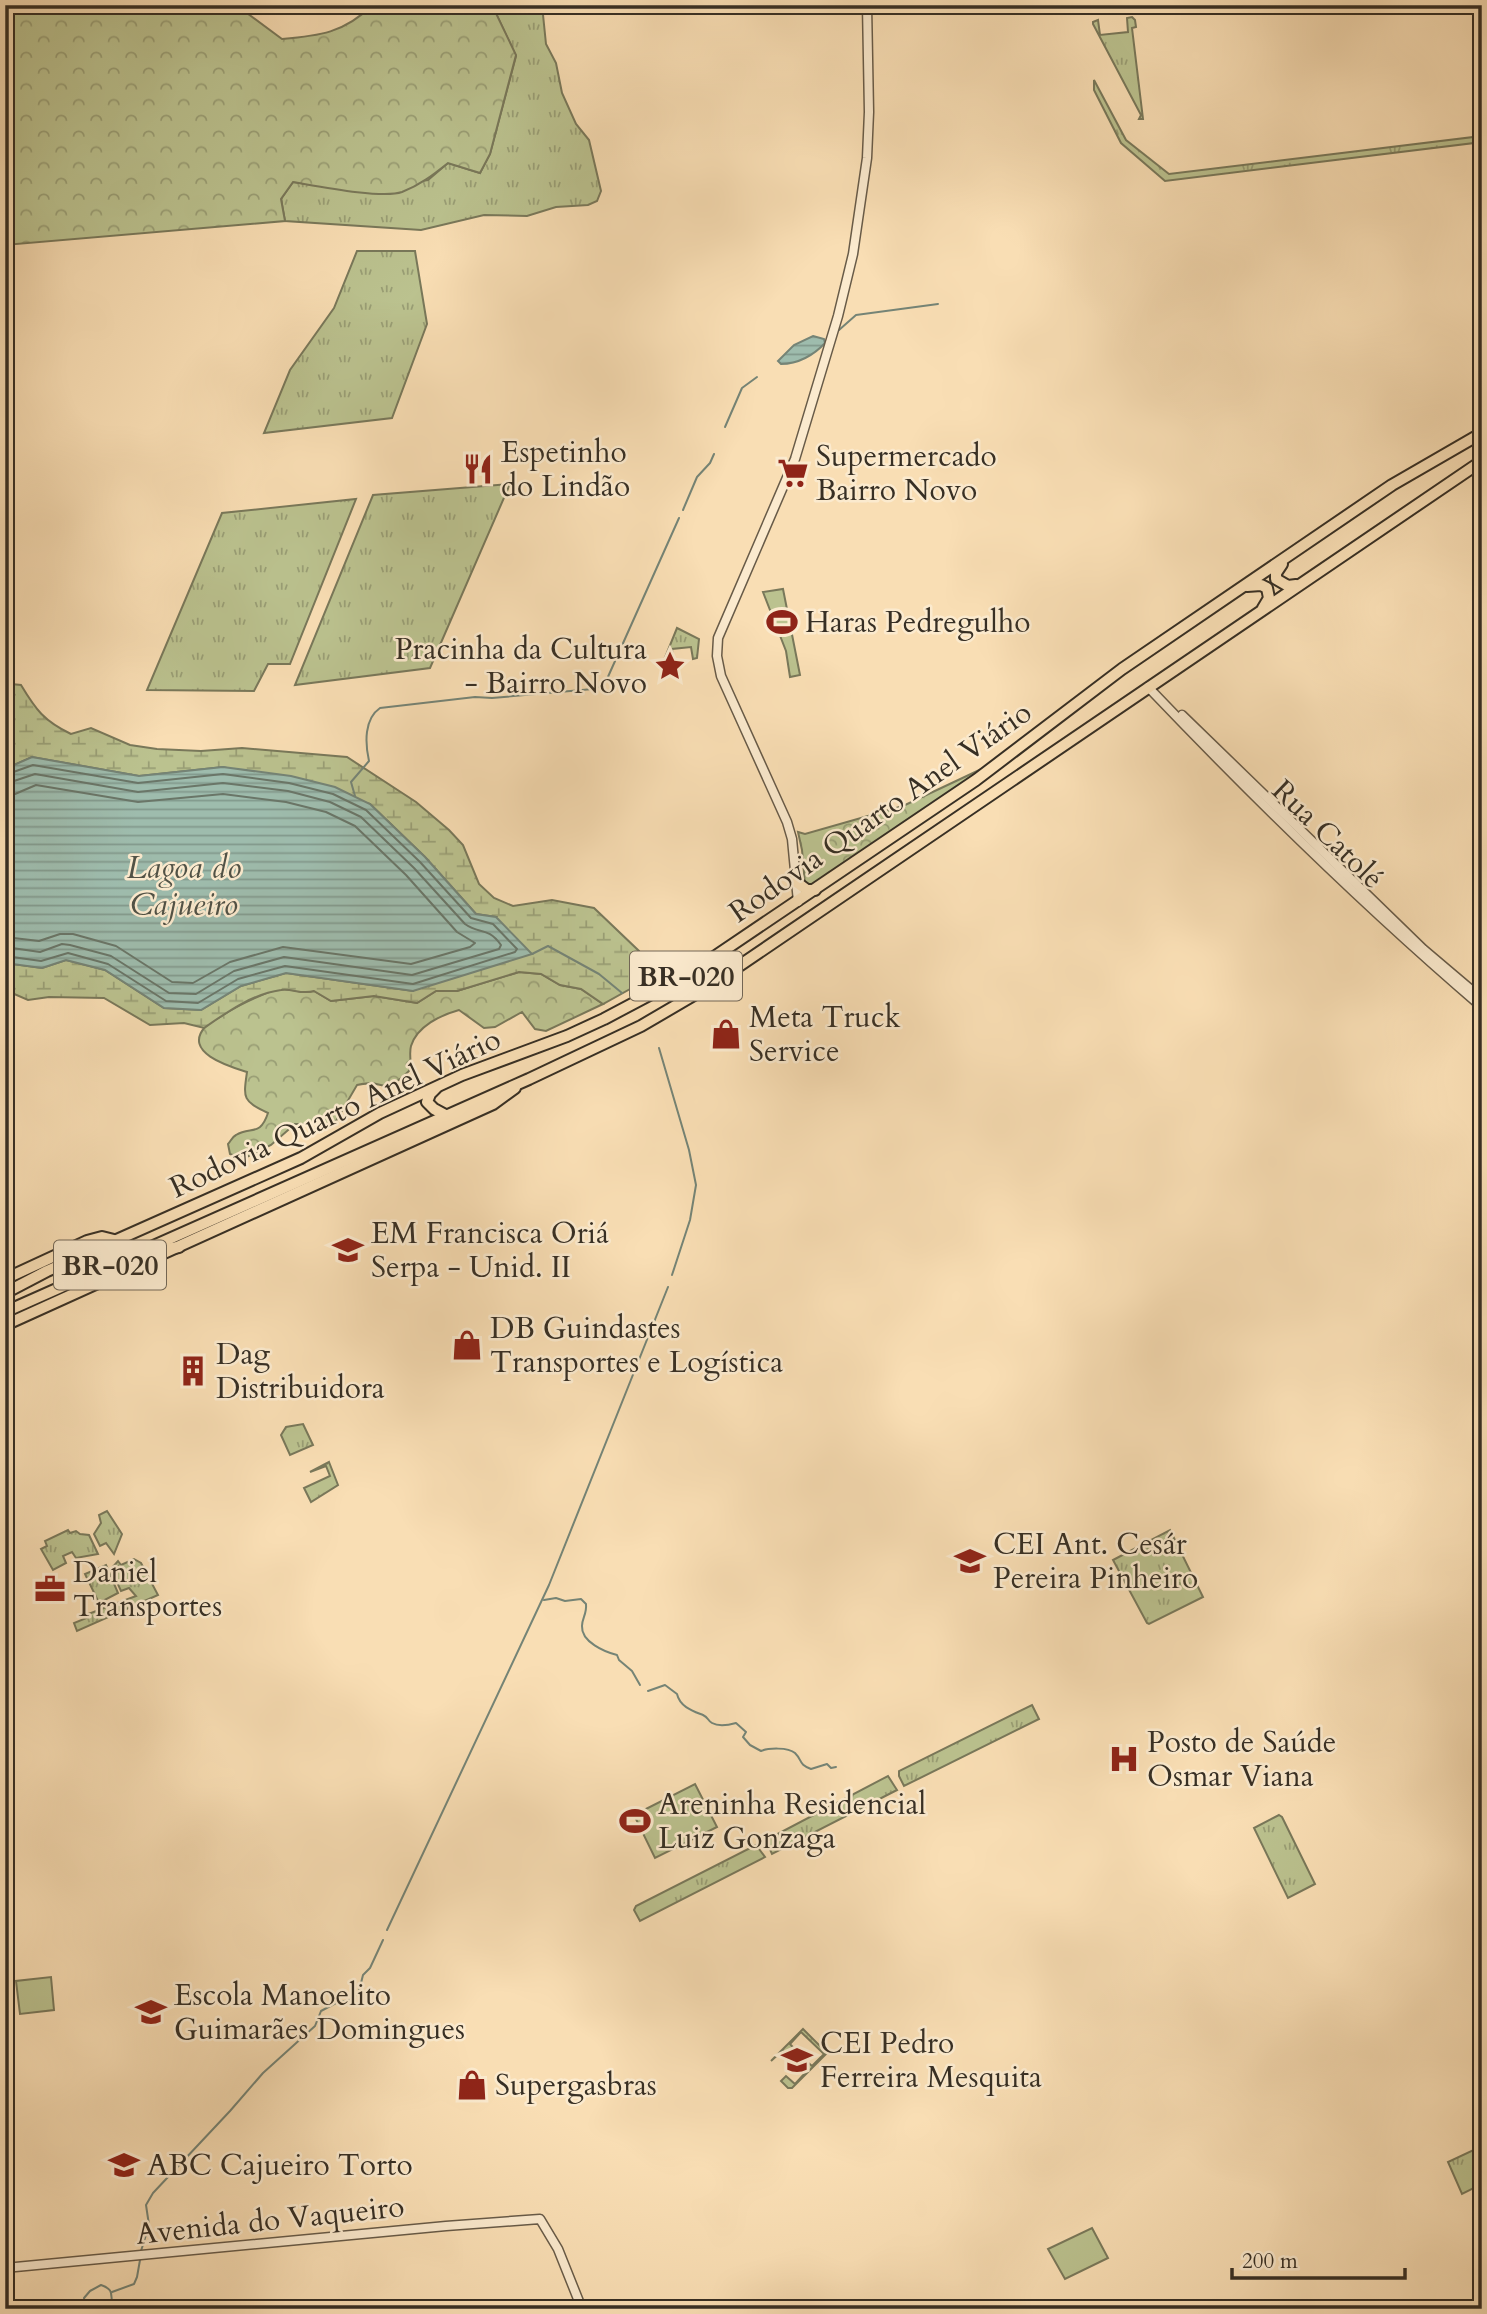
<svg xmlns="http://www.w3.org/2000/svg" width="1487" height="2314" viewBox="0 0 1487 2314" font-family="Cardo,serif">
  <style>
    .grass { fill: url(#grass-tufts); stroke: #79785a; stroke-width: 2 }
    .forest { fill: url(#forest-crowns); stroke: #79785a; stroke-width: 2 }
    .wetland { fill: url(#wetland-marsh); stroke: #79785a; stroke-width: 2 }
    .pitch { fill: #bbc28f; stroke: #79785a; stroke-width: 2 }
    .water { fill: url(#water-rules); stroke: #758476; stroke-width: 2 }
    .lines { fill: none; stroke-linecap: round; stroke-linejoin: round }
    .shore { stroke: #6a7668; stroke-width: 2 }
    .stream { stroke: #758476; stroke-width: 2 }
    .tertiary-casing { stroke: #685b48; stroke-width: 11 }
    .primary-casing { stroke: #372f24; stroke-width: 14 }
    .trunk-casing { stroke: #372f24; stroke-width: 14 }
    .tertiary { stroke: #fbeace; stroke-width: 8 }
    .primary { stroke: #f9deb4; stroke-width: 10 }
    .trunk { stroke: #f9deb4; stroke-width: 10 }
    .labels { text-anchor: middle; stroke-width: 5; stroke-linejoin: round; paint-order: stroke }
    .shield { fill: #fbeace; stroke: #726757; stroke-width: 2 }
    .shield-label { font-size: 28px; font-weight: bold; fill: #372f24 }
    .poi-label { font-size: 30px; fill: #372f24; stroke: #fbeace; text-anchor: start }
    .street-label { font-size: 30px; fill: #372f24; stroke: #fbeace }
    .water-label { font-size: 32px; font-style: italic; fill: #515246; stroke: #fbeace }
  </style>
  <defs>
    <pattern id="grass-tufts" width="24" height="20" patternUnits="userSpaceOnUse" patternTransform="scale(1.75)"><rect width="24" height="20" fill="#bbc28f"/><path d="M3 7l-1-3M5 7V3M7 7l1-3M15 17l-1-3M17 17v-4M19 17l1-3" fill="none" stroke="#999e75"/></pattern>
    <pattern id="forest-crowns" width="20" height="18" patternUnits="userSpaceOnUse" patternTransform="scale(1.75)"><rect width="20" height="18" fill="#bbc28f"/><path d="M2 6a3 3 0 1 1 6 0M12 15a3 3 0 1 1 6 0" fill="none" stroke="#999e75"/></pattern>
    <pattern id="wetland-marsh" width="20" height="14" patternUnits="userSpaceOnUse" patternTransform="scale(1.75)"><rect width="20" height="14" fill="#bbc28f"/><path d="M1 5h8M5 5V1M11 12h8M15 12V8" fill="none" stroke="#999e75"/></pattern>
    <pattern id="water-rules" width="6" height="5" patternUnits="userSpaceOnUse" patternTransform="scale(1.75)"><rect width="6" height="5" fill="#9ebcad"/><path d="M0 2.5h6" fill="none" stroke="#82998d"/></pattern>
  </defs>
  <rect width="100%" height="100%" fill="#f9deb4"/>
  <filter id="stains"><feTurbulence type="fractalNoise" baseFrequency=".00286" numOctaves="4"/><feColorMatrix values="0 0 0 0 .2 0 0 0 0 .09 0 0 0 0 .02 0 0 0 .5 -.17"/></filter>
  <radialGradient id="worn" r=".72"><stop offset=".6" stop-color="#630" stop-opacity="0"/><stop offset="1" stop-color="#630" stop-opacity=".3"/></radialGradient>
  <g class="grass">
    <path d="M492,5H542L546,44L556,63L562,93L576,124L589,140L601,191L597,201L588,205L556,207L527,216L484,215L421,230L285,221L281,199L293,182L356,191L428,180L448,163L480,173L490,154L516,56Z"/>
    <path d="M1132,17L1135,20L1136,27L1132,28L1143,119H1139L1141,115L1093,24V22L1098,20L1100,35L1128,32L1127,18Z"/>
    <path d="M1094,80L1126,140L1169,174L1482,136V142L1165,181L1121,143L1094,90Z"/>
    <path d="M357,251H415L427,324L392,418L264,433L290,370L334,308Z"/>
    <path d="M510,484L430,668L295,685L373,495Z"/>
    <path d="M356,499L290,664H268L254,691L147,690L222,513Z"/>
    <path d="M677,628L699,639L697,658L693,659L691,647L672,649L673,660H664Z"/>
    <path d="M303,1424L313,1445L290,1455L281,1435L286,1427Z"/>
    <path d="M329,1462L338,1485L311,1502L304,1488L330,1476L326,1466L310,1472Z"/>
    <path d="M107,1511L122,1534L114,1554L106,1543L100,1546L94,1534L101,1523L99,1515Z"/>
    <path d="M68,1530L70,1533L76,1531L80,1534L89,1535L98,1554L76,1558L72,1552L63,1556L66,1563L53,1570L41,1549L47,1546L45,1541Z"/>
    <path d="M1170,1530L1203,1597L1149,1624L1147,1623L1113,1560Z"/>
    <path d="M134,1559L141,1563L158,1595L77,1631L74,1623L89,1617L88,1614L136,1596L129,1588L121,1591L111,1569L118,1561L121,1565Z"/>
    <path d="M106,1565L118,1593L99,1603L85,1574Z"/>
    <path d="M1032,1705L1039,1719L904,1786L899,1776V1771Z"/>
    <path d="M888,1776L897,1790L772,1854L767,1843L768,1839Z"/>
    <path d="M1279,1815L1282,1817L1315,1884L1288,1898L1254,1828Z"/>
    <path d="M756,1845L765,1857L640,1921L634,1910L636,1906Z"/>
    <path d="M803,2029L827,2053L792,2088H788L781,2081L786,2076L795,2084L806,2072L797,2064L803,2058L812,2066L824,2054L801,2032L790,2044L798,2053L792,2059L783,2050L771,2061Z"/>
    <path d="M1482,2146V2184L1462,2194L1448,2162Z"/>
  </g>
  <g class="forest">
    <path d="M5,5H236L282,39C318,36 345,33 372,5H492L516,55L490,154L480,173L448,163C433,175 420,185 402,192C382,199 317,186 293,182L281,199L285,221L5,245Z"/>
    <path d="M990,765L812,887L805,884L802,850L798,832L805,834L903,806Z"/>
    <path d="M519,972L541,974L560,985L581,989L603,1004L546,1031L535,1029L522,1012L495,1027L484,1028L459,1010C441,1015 417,1026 411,1046C409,1053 411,1062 411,1069C380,1100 387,1077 357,1085L336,1121L326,1124H295L271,1145L243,1159L230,1154L228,1144C231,1141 232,1137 236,1135C251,1126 260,1137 268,1113C243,1101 243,1099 247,1072C231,1067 182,1053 205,1027C211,1021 221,1017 228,1012C239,1005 269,990 282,989C294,988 300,995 314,991L331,1001L374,996L417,1003L436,991H457Z"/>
  </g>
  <path class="wetland" d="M11,684L21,685C36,710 44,721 71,734L91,728L130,745L157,749L201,751L242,748L347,757L416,802L449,830L463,845L479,884L494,898L513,906L552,900L594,908L639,951L651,971L639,984L603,1004L581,989L560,985L541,974L519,972L457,991H436L417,1003L374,996L331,1001L314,991C301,995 292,988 281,990C252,994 227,1012 204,1028L184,1023L150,1025L104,998L49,997L28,1000L5,990V963L42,968L66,960L105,970L164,1008L201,1010L241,986L286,973L413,991L496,917L476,914L425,857L370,804L223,767L139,776L32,757L5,769V686Z"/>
  <g class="pitch">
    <path d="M783,589L800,675L790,677L786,651L763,592Z"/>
    <path d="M695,1784L717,1827L655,1858L634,1815Z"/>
    <path d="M51,1977L54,2010L20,2014L16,1981Z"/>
    <path d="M1092,2228L1108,2258L1065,2279L1048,2249Z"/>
  </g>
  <g class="water">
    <path d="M813,336L824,339L825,343C814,355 798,364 781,364L778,361L794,345Z"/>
    <path d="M32,757L139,776L223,767L291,776L335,787L370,804L425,857L476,914L496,917L532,954L413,991L286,973L241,986L201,1010L164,1008L105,970L66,960L42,968L5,963V769Z"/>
  </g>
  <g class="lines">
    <g class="shore">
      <path d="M5,775L33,765L138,783L223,774L289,783L333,794L366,810L420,862L471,918L493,924L517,949L515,952L413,984L285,966L238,979L198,1003L166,1001L108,964L68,953L41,961L5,956"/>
      <path d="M5,784L35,774L138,792L223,783L288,791L330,802L361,817L414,868L465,924C480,935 487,926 501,945L499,949L412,975L284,957L234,971L196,994L169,993L111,956L70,945L62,944L40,952L5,947"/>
      <path d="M5,795L15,794L36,785L138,802L223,794L286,802L326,812L355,826L406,875L457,932L475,943L470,947L411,964L283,947L230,962L193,983L172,982L116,946L73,934H60L39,941L5,937"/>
    </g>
    <g class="stream">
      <path d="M839,330L856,315L938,304"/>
      <path d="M725,427L742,388L757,377"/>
      <path d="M683,510L697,477L710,463L714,454"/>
      <path d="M355,796L351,782L369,761C365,743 364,719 380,708L475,697L492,698L593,689L601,686L607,679L679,518"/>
      <path d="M532,954L548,946L599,974L622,993"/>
      <path d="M659,1048L689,1150L696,1185L690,1220L672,1275"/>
      <path d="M544,1600L556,1598L565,1601L581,1599L586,1604C587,1614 582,1618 582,1626C581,1642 605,1652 617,1655L619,1660L632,1671L640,1685"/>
      <path d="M648,1691L665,1685L677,1694C680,1707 693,1711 703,1715C709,1718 707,1720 712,1723C719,1727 729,1725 736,1723L746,1732L743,1737L750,1745L761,1751C768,1748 788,1747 795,1753C803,1761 798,1764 811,1769L827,1764L831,1768L836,1767"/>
      <path d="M387,1930L549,1585L668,1287"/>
      <path d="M141,2251L149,2225L146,2205L153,2193L230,2111L263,2073L315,2026L321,2011L336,2003L353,1999L359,1991L363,1975L370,1968L383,1940"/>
      <path d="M112,2292L134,2284L137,2277L140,2260"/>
      <path d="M86,2309L84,2298L90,2291L101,2285C118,2291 107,2297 115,2309"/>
      <path d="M1222,2309L1225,2306"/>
    </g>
    <g class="tertiary-casing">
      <g id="tertiary">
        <path d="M1148,687C1254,798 1365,907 1482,1007"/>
        <path d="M1182,715L1423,949L1482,999"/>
        <path d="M798,902L792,839L787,822L721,676L717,656L718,638L795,459L838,316L853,254L867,158L869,112L867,5"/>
        <path d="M5,2268L446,2226L540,2219L558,2249L582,2309"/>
      </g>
    </g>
    <g class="primary-casing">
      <path id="primary" d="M5,1325L493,1104L515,1088"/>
    </g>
    <g class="trunk-casing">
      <g id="trunk">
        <path d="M1282,564L1276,573V579L1288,586L1296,585"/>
        <path d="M1247,586L1261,585L1267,588L1269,598L1263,608"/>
        <path d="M795,881L807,890H815"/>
        <path d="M436,1088L430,1094L427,1102L434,1109L447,1116"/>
        <path d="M152,1251L179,1247"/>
        <path d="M5,1279L87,1241L102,1237L118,1241"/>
        <path d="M5,1293L47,1271L301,1158L380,1113L462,1075L567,1036L604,1019L689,974L976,780L1122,669L1392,485L1482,433"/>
        <path d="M5,1312L529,1079L641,1026L711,985L1482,461"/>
      </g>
    </g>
    <use href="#tertiary" class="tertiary"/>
    <use href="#primary" class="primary"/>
    <use href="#trunk" class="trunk"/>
  </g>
  <defs>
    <g id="restaurant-bare" transform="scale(2.415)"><path d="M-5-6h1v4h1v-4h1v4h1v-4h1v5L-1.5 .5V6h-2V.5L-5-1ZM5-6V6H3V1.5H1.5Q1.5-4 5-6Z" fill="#8f2418" stroke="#fbeace" stroke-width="2.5" paint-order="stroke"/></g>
    <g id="supermarket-bare" transform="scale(2.415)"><path d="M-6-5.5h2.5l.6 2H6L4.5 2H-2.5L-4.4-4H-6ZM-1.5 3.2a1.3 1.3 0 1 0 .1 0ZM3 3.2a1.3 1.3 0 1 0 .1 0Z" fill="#8f2418" stroke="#fbeace" stroke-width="2.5" paint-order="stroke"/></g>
    <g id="stadium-bare" transform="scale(2.415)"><path d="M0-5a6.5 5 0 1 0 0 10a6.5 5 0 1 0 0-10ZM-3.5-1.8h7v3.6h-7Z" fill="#8f2418" stroke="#fbeace" stroke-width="2.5" paint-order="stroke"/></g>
    <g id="sight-bare" transform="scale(2.415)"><path d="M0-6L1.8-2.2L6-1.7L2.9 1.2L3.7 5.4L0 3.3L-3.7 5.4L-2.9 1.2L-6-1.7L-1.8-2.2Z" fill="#8f2418" stroke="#fbeace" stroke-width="2.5" paint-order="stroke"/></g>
    <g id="shop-bare" transform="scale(2.415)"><path d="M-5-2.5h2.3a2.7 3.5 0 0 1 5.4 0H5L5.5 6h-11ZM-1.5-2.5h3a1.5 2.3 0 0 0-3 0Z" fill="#8f2418" stroke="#fbeace" stroke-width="2.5" paint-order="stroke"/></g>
    <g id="school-bare" transform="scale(2.415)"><path d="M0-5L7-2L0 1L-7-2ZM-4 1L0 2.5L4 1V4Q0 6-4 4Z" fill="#8f2418" stroke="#fbeace" stroke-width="2.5" paint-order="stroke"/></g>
    <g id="building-bare" transform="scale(2.415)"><path d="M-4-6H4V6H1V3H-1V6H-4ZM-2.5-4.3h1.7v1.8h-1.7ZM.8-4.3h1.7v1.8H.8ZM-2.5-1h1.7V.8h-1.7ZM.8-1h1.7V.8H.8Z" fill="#8f2418" stroke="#fbeace" stroke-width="2.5" paint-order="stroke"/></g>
    <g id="office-bare" transform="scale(2.415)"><path d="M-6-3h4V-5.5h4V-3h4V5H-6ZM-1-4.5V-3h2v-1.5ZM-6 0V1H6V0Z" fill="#8f2418" stroke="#fbeace" stroke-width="2.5" paint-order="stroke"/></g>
    <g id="hospital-bare" transform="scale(2.415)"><path d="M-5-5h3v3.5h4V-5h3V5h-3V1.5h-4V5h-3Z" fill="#8f2418" stroke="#fbeace" stroke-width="2.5" paint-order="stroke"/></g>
  </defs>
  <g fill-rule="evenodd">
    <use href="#restaurant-bare" x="478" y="469"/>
    <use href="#supermarket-bare" x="793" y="473"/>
    <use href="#stadium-bare" x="782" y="622"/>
    <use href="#sight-bare" x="670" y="666"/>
    <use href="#shop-bare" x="726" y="1034"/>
    <use href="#school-bare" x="348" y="1250"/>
    <use href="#shop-bare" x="467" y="1345"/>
    <use href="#building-bare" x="193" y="1371"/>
    <use href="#school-bare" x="970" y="1561"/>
    <use href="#office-bare" x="50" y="1589"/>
    <use href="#hospital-bare" x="1124" y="1759"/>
    <use href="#stadium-bare" x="635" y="1821"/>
    <use href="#school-bare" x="151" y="2012"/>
    <use href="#school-bare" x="797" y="2060"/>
    <use href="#shop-bare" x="472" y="2085"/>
    <use href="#school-bare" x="124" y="2165"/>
  </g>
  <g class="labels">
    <g class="shield">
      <rect x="630" y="951.5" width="112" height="49" rx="5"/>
      <rect x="54" y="1240.5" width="112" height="49" rx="5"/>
    </g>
    <g class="shield-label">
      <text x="686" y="986">BR-020</text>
      <text x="110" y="1275">BR-020</text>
    </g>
    <g class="poi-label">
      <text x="501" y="462">Espetinho<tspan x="501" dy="34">do Lindão</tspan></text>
      <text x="816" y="466">Supermercado<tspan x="816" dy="34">Bairro Novo</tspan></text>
      <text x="805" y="632">Haras Pedregulho</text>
      <text x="647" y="659" text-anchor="end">Pracinha da Cultura<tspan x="647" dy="34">- Bairro Novo</tspan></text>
      <text x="749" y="1027">Meta Truck<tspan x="749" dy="34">Service</tspan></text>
      <text x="371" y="1243">EM Francisca Oriá<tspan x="371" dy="34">Serpa - Unid. II</tspan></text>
      <text x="490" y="1338">DB Guindastes<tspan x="490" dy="34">Transportes e Logística</tspan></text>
      <text x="216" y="1364">Dag<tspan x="216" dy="34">Distribuidora</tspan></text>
      <text x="993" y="1554">CEI Ant. Cesár<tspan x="993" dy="34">Pereira Pinheiro</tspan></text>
      <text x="73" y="1582">Daniel<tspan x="73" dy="34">Transportes</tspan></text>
      <text x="1147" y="1752">Posto de Saúde<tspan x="1147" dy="34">Osmar Viana</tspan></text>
      <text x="658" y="1814">Areninha Residencial<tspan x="658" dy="34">Luiz Gonzaga</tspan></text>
      <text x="174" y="2005">Escola Manoelito<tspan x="174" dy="34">Guimarães Domingues</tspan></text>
      <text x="820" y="2053">CEI Pedro<tspan x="820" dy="34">Ferreira Mesquita</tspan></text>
      <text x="495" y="2095">Supergasbras</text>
      <text x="147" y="2175">ABC Cajueiro Torto</text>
    </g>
    <g class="street-label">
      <text transform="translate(880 812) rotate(-35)" y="10">Rodovia Quarto Anel Viário</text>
      <text transform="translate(1328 834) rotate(44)" y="10">Rua Catolé</text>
      <text transform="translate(335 1113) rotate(-25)" y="10">Rodovia Quarto Anel Viário</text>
      <text transform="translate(270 2220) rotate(-6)" y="10">Avenida do Vaqueiro</text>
    </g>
    <g class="water-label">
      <text x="184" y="878">Lagoa do<tspan x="184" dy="37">Cajueiro</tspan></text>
    </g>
  </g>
  <rect width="1487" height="2314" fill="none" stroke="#f9deb4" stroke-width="28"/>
  <rect x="7" y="7" width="1473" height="2300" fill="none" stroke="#372f24" stroke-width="3.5"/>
  <rect x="14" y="14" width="1459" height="2286" fill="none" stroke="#372f24" stroke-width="2"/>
  <path d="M1232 2268v10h173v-10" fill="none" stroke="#372f24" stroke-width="3.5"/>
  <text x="1242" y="2268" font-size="21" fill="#372f24" stroke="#fbeace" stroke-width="5" paint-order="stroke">200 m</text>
  <rect width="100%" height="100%" filter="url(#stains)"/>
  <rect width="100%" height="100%" fill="url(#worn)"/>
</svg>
